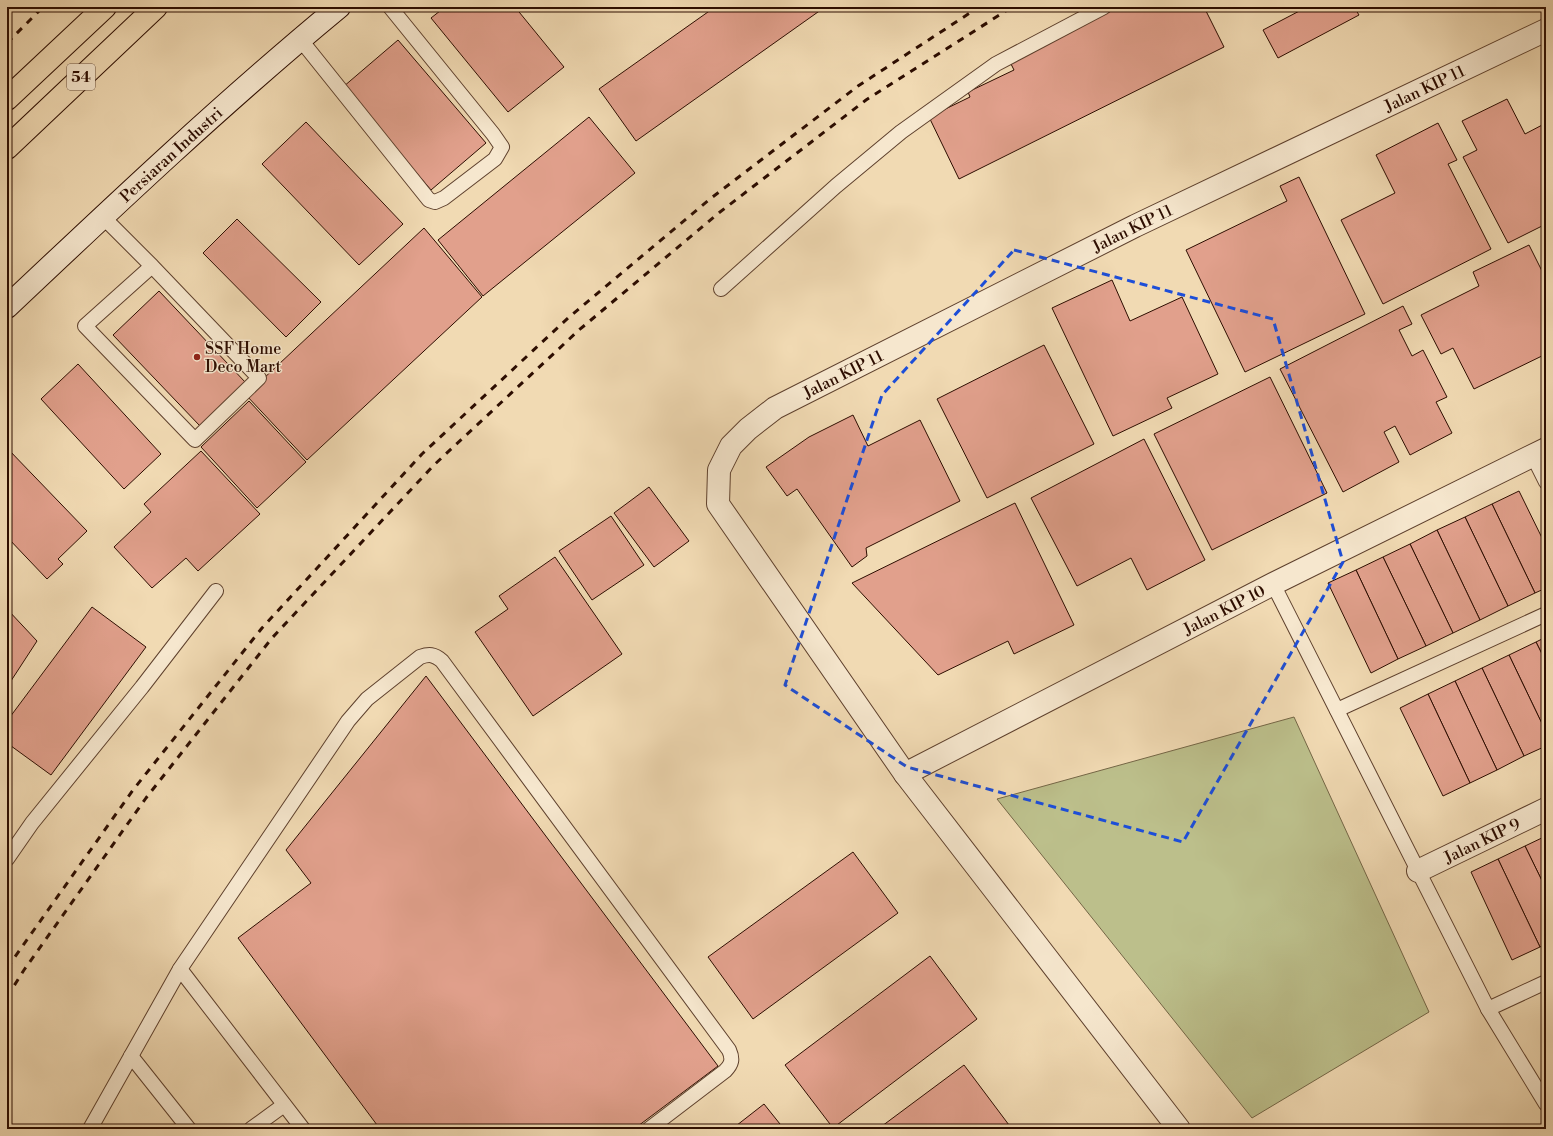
<svg xmlns="http://www.w3.org/2000/svg" width="1553" height="1136" viewBox="0 0 1553 1136" font-family="'Libre Bodoni',serif">
  <style>
    .green { fill: #bcbf8b; stroke: #746646 }
    .building { fill: #e1a08c; stroke: #2d0d00 }
    .lines { fill: none; stroke-linecap: round; stroke-linejoin: round }
    .lane-casing { stroke: #5e402d; stroke-width: 16 }
    .street-casing { stroke: #5e402d; stroke-width: 24 }
    .secondary-casing { stroke: #2d0d00; stroke-width: 24 }
    .highway-casing { stroke: #2d0d00; stroke-width: 24 }
    .lane { stroke: #f6e7ce; stroke-width: 14 }
    .street { stroke: #f6e7ce; stroke-width: 22 }
    .secondary { stroke: #f6e7ce; stroke-width: 22 }
    .highway { stroke: #f1dab3; stroke-width: 22 }
    .rail { stroke: #2d0d00; stroke-width: 3; stroke-dasharray: 7 7; stroke-linecap: butt }
    .marked { fill: none; stroke: #1d4ed8; stroke-width: 3; stroke-dasharray: 8 5; stroke-linejoin: round }
    .poi-dot { fill: #8f2418; stroke: #f6e7ce; stroke-width: 1.5 }
    .labels { text-anchor: middle; stroke-width: 3; stroke-linejoin: round; paint-order: stroke }
    .shield { fill: #f6e7ce; stroke: #694e3e; stroke-width: 1 }
    .shield-label { font-size: 15px; font-weight: bold; fill: #2d0d00 }
    .street-label { font-size: 16px; fill: #2d0d00; stroke: #f6e7ce }
    .poi-label { font-size: 16px; fill: #2d0d00; stroke: #f6e7ce; text-anchor: start }
  </style>
  <rect width="100%" height="100%" fill="#f1dab3"/>
  <filter id="stains"><feTurbulence type="fractalNoise" baseFrequency=".005" numOctaves="4"/><feColorMatrix values="0 0 0 0 .2 0 0 0 0 .09 0 0 0 0 .02 0 0 0 .5 -.17"/></filter>
  <radialGradient id="worn" r=".72"><stop offset=".6" stop-color="#630" stop-opacity="0"/><stop offset="1" stop-color="#630" stop-opacity=".3"/></radialGradient>
  <path class="green" d="M1294,717L1429,1012L1252,1118L997,799Z"/>
  <g class="building">
    <path d="M445,7H515L564,67L508,112L431,18Z"/>
    <path d="M715,7H825L636,141L599,89Z"/>
    <path d="M1119,7H1204L1224,47L959,179L929,117L970,97L968,92L1014,70L1010,62Z"/>
    <path d="M1307,7H1354L1359,15L1278,58L1263,30Z"/>
    <path d="M398,40L486,143L431,190L343,87Z"/>
    <path d="M1507,99L1525,134L1546,123V224L1508,243L1463,157L1477,150L1462,121Z"/>
    <path d="M589,117L635,173L483,296L438,240Z"/>
    <path d="M306,122L403,224L359,265L262,164Z"/>
    <path d="M1438,123L1457,160L1448,164L1491,249L1383,304L1341,220L1395,193L1376,155Z"/>
    <path d="M1299,177L1365,314L1245,372L1186,250L1287,201L1280,186Z"/>
    <path d="M237,219L321,302L286,337L203,253Z"/>
    <path d="M424,228L482,297L307,460L246,395Z"/>
    <path d="M1529,245L1546,279V354L1474,389L1453,348L1441,354L1421,315L1479,286L1473,272Z"/>
    <path d="M1112,280L1130,321L1182,297L1218,374L1167,398L1172,408L1113,436L1052,308Z"/>
    <path d="M159,291L246,383L200,426L113,335Z"/>
    <path d="M1403,306L1412,324L1399,330L1412,356L1423,350L1447,397L1436,402L1452,433L1410,455L1395,426L1384,432L1399,462L1343,492L1280,369Z"/>
    <path d="M1044,345L1094,444L987,498L937,399Z"/>
    <path d="M78,364L161,454L124,489L41,399Z"/>
    <path d="M1270,377L1327,493L1212,550L1154,434Z"/>
    <path d="M249,401L306,462L257,508L201,447Z"/>
    <path d="M853,415L868,446L920,420L960,501L866,548L867,556L852,567L797,489L787,496L766,467L809,437Z"/>
    <path d="M1144,439L1205,560L1147,590L1131,558L1077,586L1031,498Z"/>
    <path d="M7,448L87,531L58,559L63,564L47,579L7,537Z"/>
    <path d="M201,451L260,514L198,571L186,558L152,588L114,547L151,512L144,504Z"/>
    <path d="M649,487L689,541L654,567L614,513Z"/>
    <path d="M1519,491L1546,546V588L1535,593L1492,504Z"/>
    <path d="M1015,503L1074,625L1014,654L1008,641L938,675L852,583Z"/>
    <path d="M1492,504L1535,593L1508,606L1465,517Z"/>
    <path d="M611,516L644,565L592,600L559,551Z"/>
    <path d="M1465,517L1508,606L1480,620L1437,530Z"/>
    <path d="M1437,530L1480,620L1453,633L1410,544Z"/>
    <path d="M1410,544L1453,633L1426,646L1383,557Z"/>
    <path d="M555,557L622,654L533,716L475,632L508,609L499,596Z"/>
    <path d="M1383,557L1426,646L1398,659L1356,570Z"/>
    <path d="M1356,570L1398,659L1371,673L1328,583Z"/>
    <path d="M92,607L146,647L51,775L7,743V721Z"/>
    <path d="M7,609L37,641L7,687Z"/>
    <path d="M1546,637V662L1536,642Z"/>
    <path d="M1536,642L1546,662V732L1509,655Z"/>
    <path d="M1509,655L1546,732V746L1524,756L1482,668Z"/>
    <path d="M1482,668L1524,756L1497,770L1455,681Z"/>
    <path d="M426,676L718,1066L634,1129H380L238,938L311,883L286,850Z"/>
    <path d="M1455,681L1497,770L1470,783L1428,694Z"/>
    <path d="M1428,694L1470,783L1443,796L1400,708Z"/>
    <path d="M1546,836V889L1525,846Z"/>
    <path d="M1525,846L1546,889V944L1540,947L1498,859Z"/>
    <path d="M853,852L898,913L753,1019L708,957Z"/>
    <path d="M1498,859L1540,947L1512,960L1471,872Z"/>
    <path d="M930,956L977,1019L833,1128L785,1065Z"/>
    <path d="M964,1065L1012,1129H878Z"/>
    <path d="M764,1104L784,1129H732Z"/>
  </g>
  <g class="lines">
    <g class="lane-casing">
      <g id="lane">
        <path d="M300,39L429,200L435,202L444,198L495,159L502,147L493,134L390,7"/>
        <path d="M103,217L152,266L259,378L195,440L85,326L152,266"/>
        <path d="M721,289L836,186L901,132L996,64L1104,7"/>
        <path d="M1533,456L1546,482"/>
        <path d="M1273,584L1488,1009L1546,1104"/>
        <path d="M1337,710L1546,614"/>
        <path d="M7,859L32,823L142,687L216,591"/>
        <path d="M180,969L303,1129"/>
        <path d="M1488,1009L1546,982"/>
        <path d="M131,1056L189,1129"/>
        <path d="M90,1129L180,969L348,721L367,699L420,657C429,654 434,654 442,661L729,1050C733,1059 732,1064 725,1071L649,1129"/>
        <path d="M251,1129L284,1105"/>
      </g>
    </g>
    <g class="street-casing">
      <g id="street">
        <path id="s1" d="M905,774L1273,584L1546,449"/>
        <path id="s2" d="M1418,871L1546,809"/>
        <path id="s3" d="M1179,1129L905,774L718,504L719,470L731,446L748,429L775,408L1135,226L1546,30"/>
      </g>
    </g>
    <g class="secondary-casing">
      <g id="secondary">
        <path id="s4" d="M7,307C115,205 224,102 339,7"/>
      </g>
    </g>
    <g class="highway-casing">
      <g id="highway">
        <path d="M7,99L105,7"/>
        <path d="M7,148L156,7"/>
      </g>
    </g>
    <use href="#lane" class="lane"/>
    <use href="#street" class="street"/>
    <use href="#secondary" class="secondary"/>
    <use href="#highway" class="highway"/>
    <g class="rail">
      <path d="M7,43L43,7"/>
      <path d="M7,968L133,790L262,628L422,454L568,318L710,199L858,86L979,7"/>
      <path d="M7,997L24,970L146,798L272,638L434,465L579,330L720,212L866,100L1012,7"/>
    </g>
  </g>
  <path class="marked" d="M1014,250L1273,319L1343,562L1183,842L907,767L785,685L882,395Z"/>
  <circle class="poi-dot" cx="197" cy="357" r="4"/>
  <g class="labels">
    <rect class="shield" x="67" y="64" width="28" height="26" rx="3"/>
    <g class="shield-label">
      <text x="81" y="82">54</text>
    </g>
    <g class="street-label">
      <text dy="6" stroke="none"><textPath href="#s3" startOffset="1620">Jalan KIP 11</textPath></text>
      <text dy="6" stroke="none"><textPath href="#s4" startOffset="224">Persiaran Industri</textPath></text>
      <text dy="6" stroke="none"><textPath href="#s3" startOffset="1296">Jalan KIP 11</textPath></text>
      <text dy="6" stroke="none"><textPath href="#s3" startOffset="972">Jalan KIP 11</textPath></text>
      <text dy="6" stroke="none"><textPath href="#s1" startOffset="359">Jalan KIP 10</textPath></text>
      <text dy="6" stroke="none"><textPath href="#s2" startOffset="71">Jalan KIP 9</textPath></text>
    </g>
    <g class="poi-label">
      <text x="205" y="354">SSF Home<tspan x="205" dy="18">Deco Mart</tspan></text>
    </g>
  </g>
  <rect width="1553" height="1136" fill="none" stroke="#f1dab3" stroke-width="24"/>
  <rect x="8" y="8" width="1537" height="1120" fill="none" stroke="#2d0d00" stroke-width="2"/>
  <rect x="12" y="12" width="1529" height="1112" fill="none" stroke="#2d0d00"/>
  <rect width="100%" height="100%" filter="url(#stains)"/>
  <rect width="100%" height="100%" fill="url(#worn)"/>
</svg>
